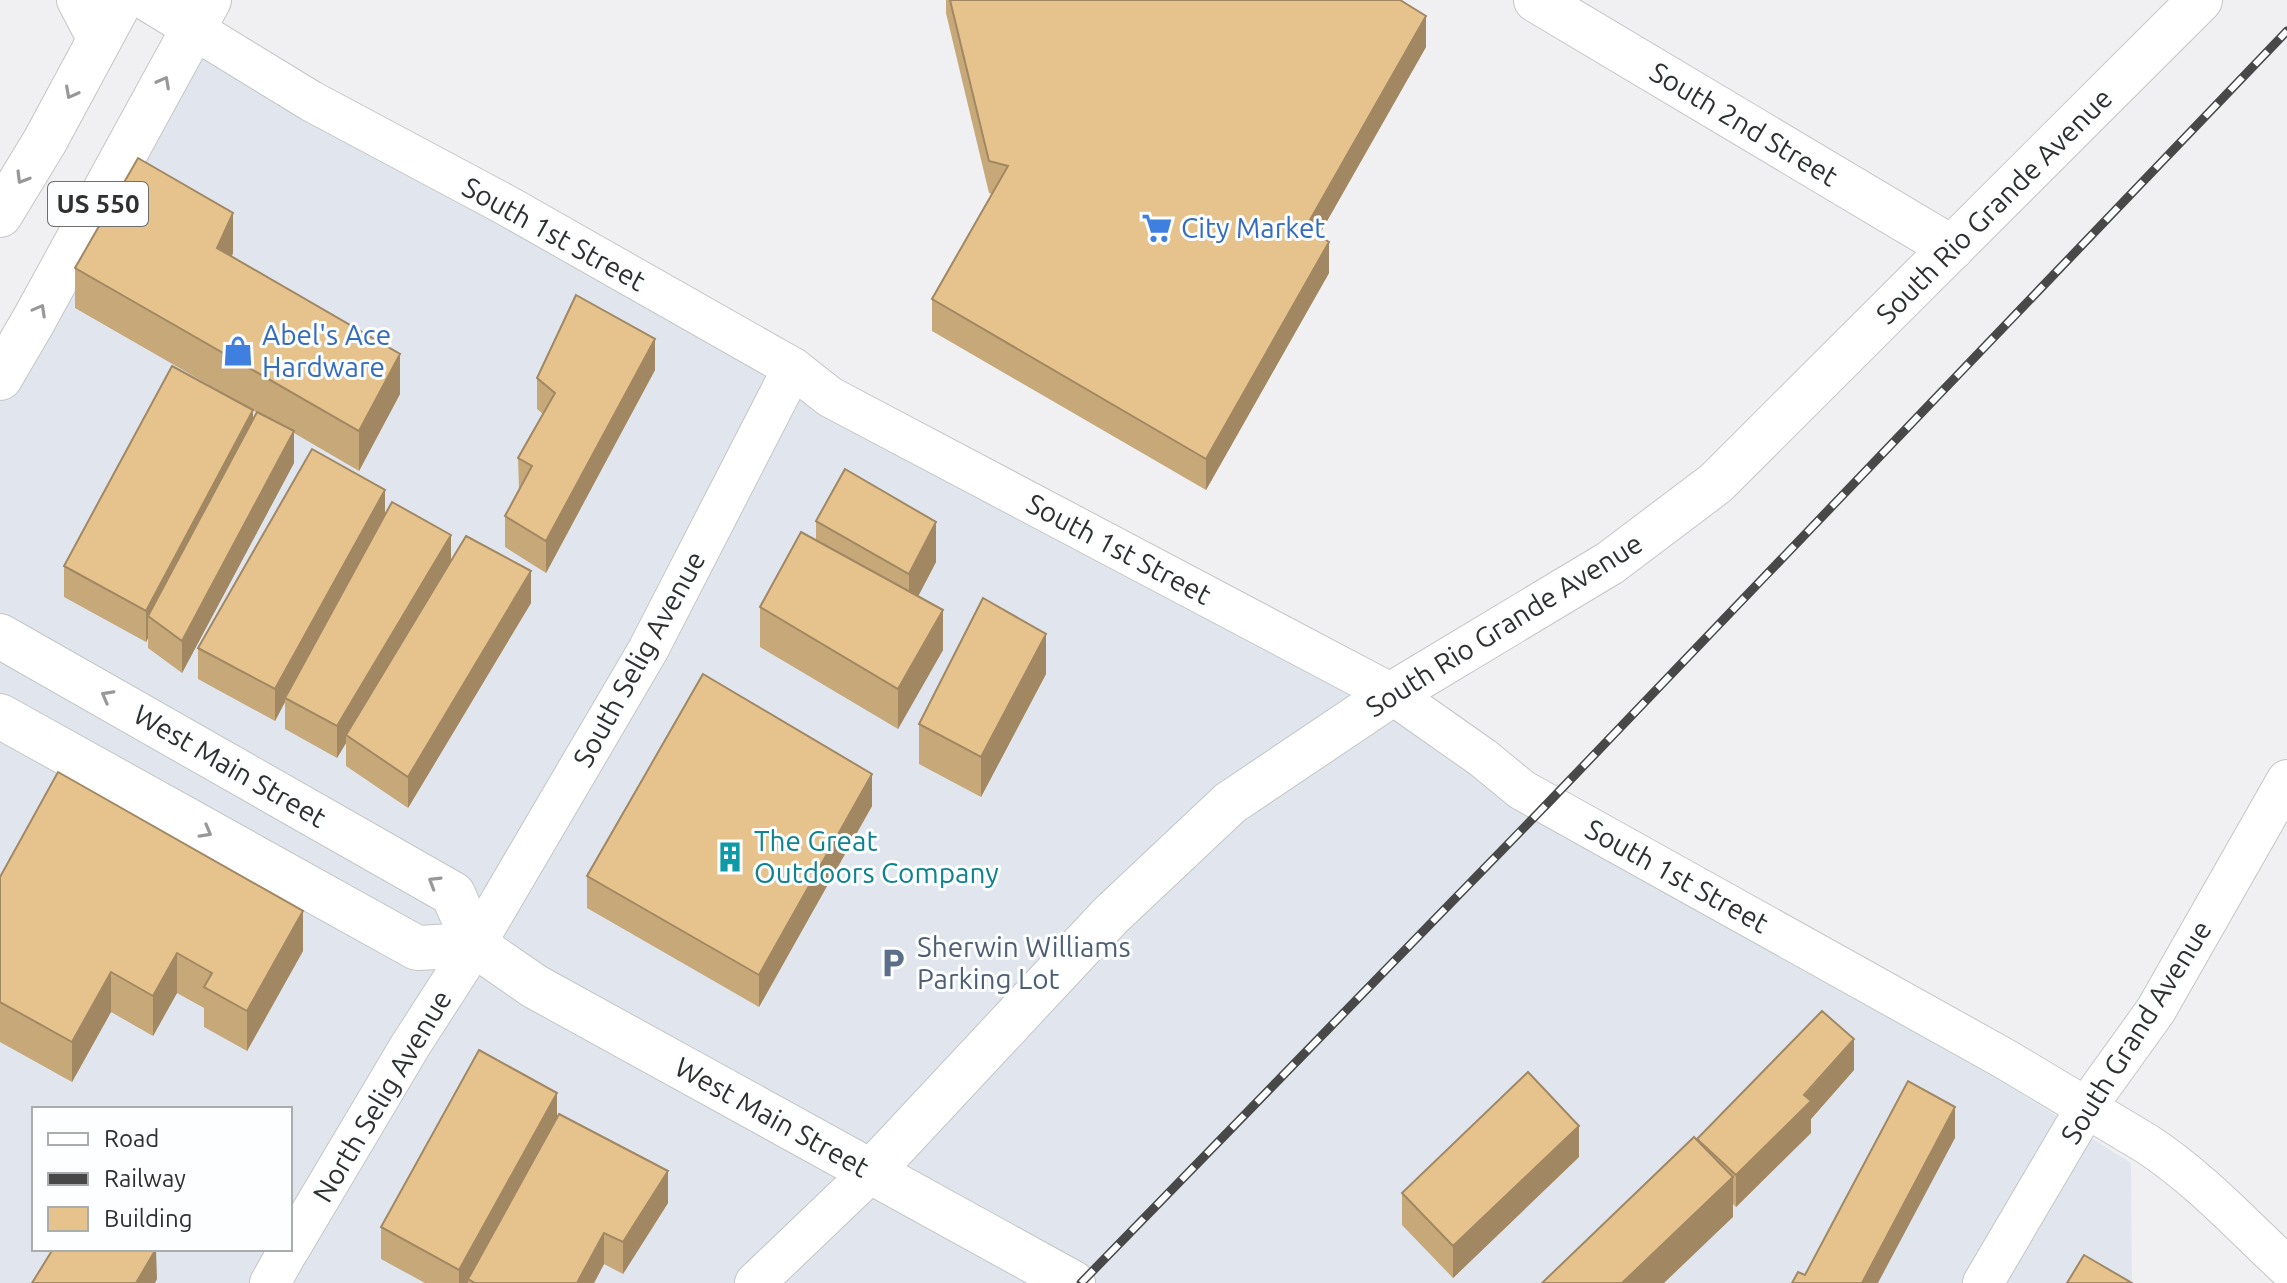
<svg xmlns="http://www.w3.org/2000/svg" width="2287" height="1283" viewBox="0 0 2287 1283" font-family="Ubuntu,sans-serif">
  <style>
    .built { fill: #e1e6ee; fill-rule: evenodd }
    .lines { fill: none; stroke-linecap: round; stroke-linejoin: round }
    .minor-casing { stroke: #c4c5c6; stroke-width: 42 }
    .tertiary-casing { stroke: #c4c5c6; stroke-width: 46 }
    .secondary-casing { stroke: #c4c5c6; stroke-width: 46 }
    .trunk-casing { stroke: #c4c5c6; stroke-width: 46 }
    .minor { stroke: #fff; stroke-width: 40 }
    .tertiary { stroke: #fff; stroke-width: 44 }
    .secondary { stroke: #fff; stroke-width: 44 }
    .trunk { stroke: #fff; stroke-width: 44 }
    .rail-casing { stroke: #484848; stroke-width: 9 }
    .rail { stroke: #fdfeff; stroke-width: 6; stroke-dasharray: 18; stroke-linecap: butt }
    .wall { fill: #c6a879 }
    .shaded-wall { fill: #a18863 }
    .building { fill: #e6c38d; stroke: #a18863; stroke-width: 2 }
    .oneway { stroke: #989898 }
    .labels { text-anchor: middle; stroke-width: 6; stroke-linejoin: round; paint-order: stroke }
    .shield { fill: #fdfeff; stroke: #6e6e6e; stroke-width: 2 }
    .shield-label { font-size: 26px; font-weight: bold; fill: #303030 }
    .street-label { font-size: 28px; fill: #303030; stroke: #fdfeff }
    .shop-label { font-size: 28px; fill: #366cbe; stroke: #fdfeff; text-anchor: start }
    .culture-label { font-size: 28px; fill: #0d838f; stroke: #fdfeff; text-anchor: start }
    .service-label { font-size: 28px; fill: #4e5e75; stroke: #fdfeff; text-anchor: start }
  </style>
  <rect width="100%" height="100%" fill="#f0f0f2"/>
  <path class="built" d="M192,29L1392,694L2131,1163L2132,1283H0V383ZM34,1109H290V1249H34Z"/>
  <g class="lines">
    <g class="minor-casing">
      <g id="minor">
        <path d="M77,0L99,42"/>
        <path d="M146,0L311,101L504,204L793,368L830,397L1392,694L1483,758L1522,790L2005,1059L2147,1144C2199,1178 2242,1225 2287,1267"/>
        <path d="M290,1248L410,1046L475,945L648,650L793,368"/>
        <path d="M270,1283L289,1249"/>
        <path d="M755,1283L870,1173"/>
        <path d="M1983,1283L2087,1106L2156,1010L2287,780"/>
      </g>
    </g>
    <g class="tertiary-casing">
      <g id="tertiary">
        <path d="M1536,0L1952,248"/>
        <path d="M870,1173L1110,916L1230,803L1392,694L1610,563L1716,483L2200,0"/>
      </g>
    </g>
    <g class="secondary-casing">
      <g id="secondary">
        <path d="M0,636L453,894L475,945L534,986L1073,1283"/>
        <path d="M0,716L417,948L475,945"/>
      </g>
    </g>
    <g class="trunk-casing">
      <g id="trunk">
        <path d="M0,215L45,141L121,0"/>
        <path d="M0,378L34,320L209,0"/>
      </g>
    </g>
    <use href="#minor" class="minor"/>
    <use href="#tertiary" class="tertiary"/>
    <use href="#secondary" class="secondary"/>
    <use href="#trunk" class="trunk"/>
    <g class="rail-casing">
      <path id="rail" d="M1081,1283L1547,804L2287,31"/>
    </g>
    <use href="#rail" class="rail"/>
  </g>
  <g class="wall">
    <path d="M946,0H1400L1426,47L1319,235L1329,273L1206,490L932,331V299L992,194L989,193L946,13Z"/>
    <path d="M233,253L232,256L400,394L359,471L294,433V463L182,673L148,648V638L146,642L64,597V566L253,418L256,412L75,308V268Z"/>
    <path d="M655,370L546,573L505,547V516L519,490L518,458L543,414L537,409V378Z"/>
    <path d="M385,515L451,561L531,603L408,808L346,766V743L337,758L285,729V702L275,721L198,679V648Z"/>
    <path d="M816,521L936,562L918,596L943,650L898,729L760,647V607L816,540Z"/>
    <path d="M1046,674L981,797L919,764V724Z"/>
    <path d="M872,806L759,1007L587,908V876Z"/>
    <path d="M0,877L303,951L247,1051L204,1027V1008L177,993L153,1036L111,1012L72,1082L0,1042Z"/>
    <path d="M1854,1070L1811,1119V1133L1736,1207L1733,1204V1217L1697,1140Z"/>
    <path d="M557,1118L668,1203L623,1274L604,1264L594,1283H425L381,1259V1227Z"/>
    <path d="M1579,1157L1453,1278L1402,1225V1193Z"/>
  </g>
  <g class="shaded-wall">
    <path d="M1426,16V47L1306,258V227Z"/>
    <path d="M233,213V253L217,288V248Z"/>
    <path d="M1329,242V273L1206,490V459Z"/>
    <path d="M655,339V370L546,573V541Z"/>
    <path d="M400,354V394L359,471V431Z"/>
    <path d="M253,410V442L148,616V638L146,642V611Z"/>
    <path d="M294,431V463L182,673V641Z"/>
    <path d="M385,490V522L285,698V702L275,721V689Z"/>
    <path d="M936,522V562L909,614V574Z"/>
    <path d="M451,535V566L346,735V743L337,758V726Z"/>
    <path d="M531,571V603L408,808V777Z"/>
    <path d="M943,610V650L898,729V689Z"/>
    <path d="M1046,634V674L981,797V757Z"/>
    <path d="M872,774V806L759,1007V975Z"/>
    <path d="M303,911V951L247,1051V1011Z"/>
    <path d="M177,953V993L153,1036V996Z"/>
    <path d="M111,972V1012L72,1082V1042Z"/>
    <path d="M1854,1039V1070L1811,1119V1133L1736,1207V1175Z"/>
    <path d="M557,1093V1125L468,1279V1283H459V1270Z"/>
    <path d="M1955,1107V1138L1878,1283H1862Z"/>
    <path d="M1579,1126V1157L1453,1278V1246Z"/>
    <path d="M668,1171V1203L623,1274V1242Z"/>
    <path d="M1733,1177V1217L1664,1283H1622Z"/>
    <path d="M604,1233V1264L594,1283H577Z"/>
    <path d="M156,1249L157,1279L155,1283H136Z"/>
  </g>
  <g class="building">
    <path d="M950,0H1400L1426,16L1306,227L1329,242L1206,459L932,299L1008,166L989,161Z"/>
    <path d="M138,158L233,213L217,248L400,354L359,431L75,268Z"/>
    <path d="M576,295L655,339L546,541L505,516L532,466L518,458L555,393L537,378Z"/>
    <path d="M172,366L253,410L146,611L64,566Z"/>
    <path d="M257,412L294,431L182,641L148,616Z"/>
    <path d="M312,449L385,490L275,689L198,648Z"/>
    <path d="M845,469L936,522L909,574L816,521Z"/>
    <path d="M392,502L451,535L337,726L285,698Z"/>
    <path d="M801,532L943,610L898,689L760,607Z"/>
    <path d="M466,536L531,571L408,777L346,735Z"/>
    <path d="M983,598L1046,634L981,757L919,724Z"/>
    <path d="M703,674L872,774L759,975L587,876Z"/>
    <path d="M58,772L303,911L247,1011L204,987L212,973L177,953L153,996L111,972L72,1042L0,1002V877Z"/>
    <path d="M1822,1011L1854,1039L1804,1095L1811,1101L1736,1175L1697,1139Z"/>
    <path d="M479,1050L557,1093L459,1270L381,1227Z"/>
    <path d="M1528,1072L1579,1126L1453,1246L1402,1193Z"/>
    <path d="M1908,1081L1955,1107L1862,1283H1792L1798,1272L1805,1275Z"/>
    <path d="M559,1114L668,1171L623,1242L604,1233L577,1283H475L468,1279Z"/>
    <path d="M1694,1137L1733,1177L1622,1283H1542Z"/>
    <path d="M53,1249H156L136,1283H32Z"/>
    <path d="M2084,1255L2132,1283H2067Z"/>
  </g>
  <defs><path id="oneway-chevron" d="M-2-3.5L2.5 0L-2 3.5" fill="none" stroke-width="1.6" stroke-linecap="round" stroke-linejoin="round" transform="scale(2)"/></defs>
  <g class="oneway">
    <use href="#oneway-chevron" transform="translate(164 82) rotate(-62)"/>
    <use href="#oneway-chevron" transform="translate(71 93) rotate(118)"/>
    <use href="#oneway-chevron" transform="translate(22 178) rotate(121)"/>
    <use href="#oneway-chevron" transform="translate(40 310) rotate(-61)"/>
    <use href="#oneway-chevron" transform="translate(107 696) rotate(-151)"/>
    <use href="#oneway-chevron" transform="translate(206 832) rotate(29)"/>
    <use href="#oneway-chevron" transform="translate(434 882) rotate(-149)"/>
  </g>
  <defs>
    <g id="supermarket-bare" transform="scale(2.4)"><path d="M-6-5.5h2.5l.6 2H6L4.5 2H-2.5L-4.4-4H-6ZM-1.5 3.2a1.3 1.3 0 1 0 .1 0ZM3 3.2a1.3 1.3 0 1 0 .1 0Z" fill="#3f7fe0" stroke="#fdfeff" stroke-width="2.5" paint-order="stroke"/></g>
    <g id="shop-bare" transform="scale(2.4)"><path d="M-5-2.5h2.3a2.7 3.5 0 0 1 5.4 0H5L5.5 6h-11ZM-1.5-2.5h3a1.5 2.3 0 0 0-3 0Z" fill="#3f7fe0" stroke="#fdfeff" stroke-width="2.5" paint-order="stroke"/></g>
    <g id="building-bare" transform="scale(2.4)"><path d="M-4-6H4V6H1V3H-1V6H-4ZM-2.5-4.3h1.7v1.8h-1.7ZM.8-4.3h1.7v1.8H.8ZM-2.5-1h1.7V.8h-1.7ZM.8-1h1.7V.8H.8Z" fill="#0f9aa8" stroke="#fdfeff" stroke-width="2.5" paint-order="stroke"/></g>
    <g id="parking-bare" transform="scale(2.4)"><path d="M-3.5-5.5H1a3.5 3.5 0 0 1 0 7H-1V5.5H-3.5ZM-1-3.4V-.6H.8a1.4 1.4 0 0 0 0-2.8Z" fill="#5c6f8a" stroke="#fdfeff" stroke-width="2.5" paint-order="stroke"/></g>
  </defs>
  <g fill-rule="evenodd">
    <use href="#supermarket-bare" x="1157" y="228"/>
    <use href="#shop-bare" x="238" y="351"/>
    <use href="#building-bare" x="730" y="857"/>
    <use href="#parking-bare" x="893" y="963"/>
  </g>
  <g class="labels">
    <rect class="shield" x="48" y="182" width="100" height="44" rx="6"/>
    <g class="shield-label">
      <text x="98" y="213">US 550</text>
    </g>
    <g class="street-label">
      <text transform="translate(1744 124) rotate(31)" y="10">South 2nd Street</text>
      <text transform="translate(1994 206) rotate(-45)" y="10">South Rio Grande Avenue</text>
      <text transform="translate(554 234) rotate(29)" y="10">South 1st Street</text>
      <text transform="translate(1119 549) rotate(28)" y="10">South 1st Street</text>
      <text transform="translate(1504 625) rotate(-32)" y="10">South Rio Grande Avenue</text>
      <text transform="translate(639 659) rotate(-61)" y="10">South Selig Avenue</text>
      <text transform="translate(230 766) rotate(30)" y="10">West Main Street</text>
      <text transform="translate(1677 876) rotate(29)" y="10">South 1st Street</text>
      <text transform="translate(2136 1032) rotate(-58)" y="10">South Grand Avenue</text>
      <text transform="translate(382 1096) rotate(-59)" y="10">North Selig Avenue</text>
      <text transform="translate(772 1117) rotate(29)" y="10">West Main Street</text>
    </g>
    <g class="shop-label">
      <text x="1181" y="238">City Market</text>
      <text x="262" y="345">Abel's Ace<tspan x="262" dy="32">Hardware</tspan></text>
    </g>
    <g class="culture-label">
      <text x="754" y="851">The Great<tspan x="754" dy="32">Outdoors Company</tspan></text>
    </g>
    <g class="service-label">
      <text x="917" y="957">Sherwin Williams<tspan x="917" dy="32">Parking Lot</tspan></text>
    </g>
  </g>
  <rect x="32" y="1107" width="260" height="144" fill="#fdfeff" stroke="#abacac" stroke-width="2"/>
  <rect x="48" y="1133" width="40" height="12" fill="#ffffff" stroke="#abacac" stroke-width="2"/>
  <text x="104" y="1147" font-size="24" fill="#303030">Road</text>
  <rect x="48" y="1173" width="40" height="12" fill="#484848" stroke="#abacac" stroke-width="2"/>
  <text x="104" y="1187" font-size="24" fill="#303030">Railway</text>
  <rect x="48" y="1207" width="40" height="24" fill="#e6c38d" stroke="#abacac" stroke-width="2"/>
  <text x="104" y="1227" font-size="24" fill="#303030">Building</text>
</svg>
